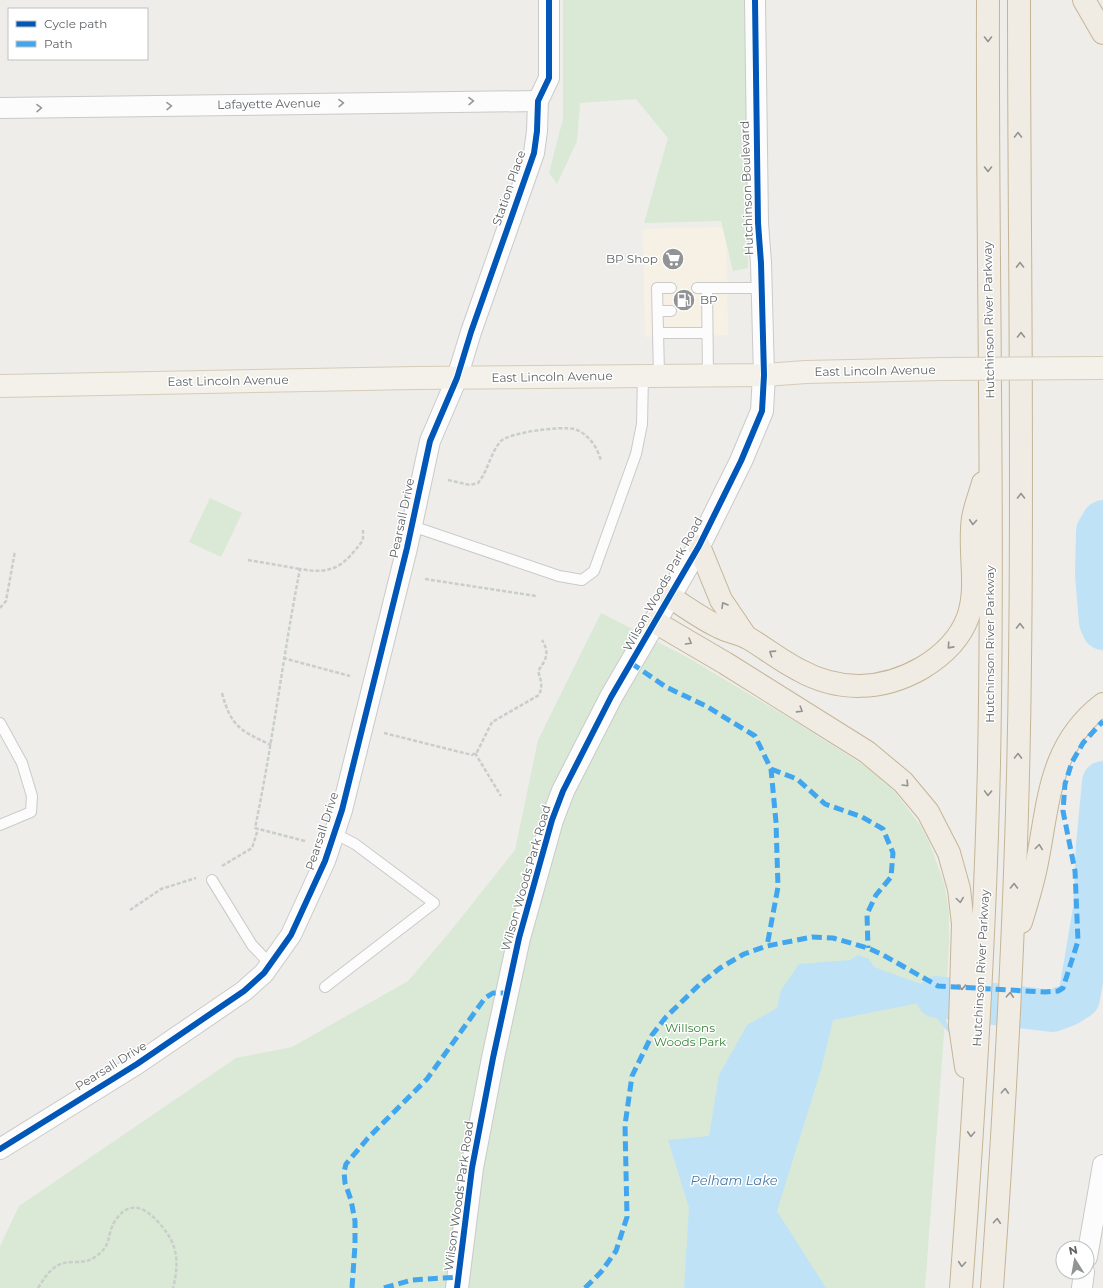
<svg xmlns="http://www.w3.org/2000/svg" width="1103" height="1288" viewBox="0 0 1103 1288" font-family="Montserrat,sans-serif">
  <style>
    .commercial { fill: #f6f1e4 }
    .green { fill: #d9e9d5 }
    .water { fill: #c0e2f6 }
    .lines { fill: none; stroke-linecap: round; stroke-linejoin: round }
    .river { stroke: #c0e2f6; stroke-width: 42 }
    .service-casing { stroke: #cacaca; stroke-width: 12 }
    .minor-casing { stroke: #cacaca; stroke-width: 22 }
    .tertiary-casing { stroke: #cacaca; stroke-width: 24 }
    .primary-casing { stroke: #d5ccb9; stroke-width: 24 }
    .motorway-casing { stroke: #c5b596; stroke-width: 24 }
    .path { stroke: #cacecb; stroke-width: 2.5; stroke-dasharray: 4 2; stroke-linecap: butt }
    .service { stroke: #fcfcfc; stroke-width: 10 }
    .minor { stroke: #fcfcfc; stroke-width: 20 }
    .tertiary { stroke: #fcfcfc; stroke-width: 22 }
    .primary { stroke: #f3f1e9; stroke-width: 22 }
    .motorway { stroke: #f0ece3; stroke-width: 22 }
    .primary-bridge-casing { stroke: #d5ccb9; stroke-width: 24; stroke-linecap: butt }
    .primary-bridge { stroke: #f3f1e9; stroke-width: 22 }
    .quiet { stroke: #41a6ee; stroke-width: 5; stroke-dasharray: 10 5; stroke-linecap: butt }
    .cycleway-casing { stroke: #fff; stroke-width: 8 }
    .cycleway { stroke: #0057b8; stroke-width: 6 }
    .oneway { stroke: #929392 }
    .oneway2 { stroke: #96999b }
    .labels { text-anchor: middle; stroke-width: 3; stroke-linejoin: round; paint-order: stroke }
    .street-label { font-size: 12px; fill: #5f6367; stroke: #fff }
    .poi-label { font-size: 12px; fill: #5f6367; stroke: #fff; text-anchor: end }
    .park-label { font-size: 12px; fill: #388439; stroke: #fff }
    .water-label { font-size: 13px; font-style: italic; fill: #4478a7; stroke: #fff }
  </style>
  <rect width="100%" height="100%" fill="#eeede9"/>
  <path class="commercial" d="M726,227L728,335L645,337L643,229Z"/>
  <g class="green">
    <path d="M563,0H746L748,268L733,271L721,221L644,223L668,138L636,99L580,103L577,141L557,184L549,173L563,119Z"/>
    <path d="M210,498L242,513L221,557L189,542Z"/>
    <path d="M601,613L687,657L791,719L865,766L884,780L898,796L921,826L929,842L944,883L949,911V942L945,1021L925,1288H0V1246L19,1206L236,1058L292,1047L408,981L449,933L515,850L538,740Z"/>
  </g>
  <path class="water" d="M858,955L869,959L874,967L937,990V997L953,1038L924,1002L833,1020L821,1070L777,1211L826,1288H684L689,1208L668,1140L709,1136L719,1075L747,1025L777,1008L781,990L799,964L850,960Z"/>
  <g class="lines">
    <g class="river">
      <path d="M1103,521L1097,531L1096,575L1100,622L1103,629"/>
      <path d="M937,997L1052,1011L1068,1005L1079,998L1094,909L1097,845L1103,782"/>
    </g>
    <g class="service-casing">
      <g id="service">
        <path d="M697,288H761"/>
        <path d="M707,288L708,375"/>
        <path d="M658,311H671"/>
        <path d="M658,333H707"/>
        <path d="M659,375L657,288H671"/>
        <path d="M412,526L559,576L582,580L594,571L636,454L642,424L643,375"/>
        <path d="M0,723L22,763L32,796L31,812L0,825"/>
        <path d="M212,880L252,945L270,964"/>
        <path d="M325,987L434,903L355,844L334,833"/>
      </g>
    </g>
    <g class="minor-casing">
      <g id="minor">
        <path d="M755,0L758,223L761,263L764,375"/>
        <path d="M0,108L538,101"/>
        <path d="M0,1149L137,1064L244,991L264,973L291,935L325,861L342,810L407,548L430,441L457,378L471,332L534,153L537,131L538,101L549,78V0"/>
        <path d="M1087,1257L1103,1165"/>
        <path d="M1082,1288L1084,1272"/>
      </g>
    </g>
    <g class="tertiary-casing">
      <path id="tertiary" d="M457,1288L472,1168L493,1058L519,938L552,820L563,791L611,697L699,546L741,461L762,411L764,375"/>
    </g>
    <g class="primary-casing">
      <path id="primary" d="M0,386L416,378L764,375L806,372L942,369"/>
    </g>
    <g class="motorway-casing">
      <g id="motorway">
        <path d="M1084,0L1103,33"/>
        <path d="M699,546L721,600L746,637"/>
        <path d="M670,597C686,607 702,619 719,627C728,632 739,633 748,638C765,648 781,661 799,670C839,692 882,691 922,668C942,656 960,639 968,617C979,586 968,550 973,518C975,506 980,494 983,483"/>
        <path d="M655,622L725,663L867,752L903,782L928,812L949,853L959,889L963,924L960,1026L966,1067"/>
        <path d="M1021,922C1026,906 1031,889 1035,872C1049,809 1046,747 1103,704"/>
        <path d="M961,1288C974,1114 985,939 989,764C994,510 987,255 988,0"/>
        <path d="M992,1288C1007,1079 1018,870 1020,661C1023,440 1019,220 1019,0"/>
      </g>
    </g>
    <g class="path">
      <path d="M448,480L470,485L478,483C488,471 490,454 500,442C508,432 562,426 574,429C588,433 598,448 601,461"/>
      <path d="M248,560L300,569"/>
      <path d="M425,579L536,596"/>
      <path d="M0,608L6,601L15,551"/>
      <path d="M283,658L350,676"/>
      <path d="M222,693C231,727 241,731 271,745"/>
      <path d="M384,733L472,755L477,752L492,722L539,695C543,686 541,680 538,671C546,660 550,653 542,640"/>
      <path d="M475,753L501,796"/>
      <path d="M305,841L255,828C273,742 283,655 300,569C333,575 344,566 363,540V530"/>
      <path d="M222,866L252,848L258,829"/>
      <path d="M130,910L161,889L196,878"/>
      <path d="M38,1288C47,1274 54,1262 72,1262C81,1262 88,1262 95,1257C113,1245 106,1235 115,1221C133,1193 154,1215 167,1233C179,1251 178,1268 173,1288"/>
    </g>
    <use href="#service" class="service"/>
    <use href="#minor" class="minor"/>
    <use href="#tertiary" class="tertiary"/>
    <use href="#primary" class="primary"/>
    <use href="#motorway" class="motorway"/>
    <g class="primary-bridge-casing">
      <path id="primary-bridge" d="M942,369L1103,368"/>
    </g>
    <use href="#primary-bridge" class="primary-bridge"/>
    <g class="quiet">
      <path d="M631,663L666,687L706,706L755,736L771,769L776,822L778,887L767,946"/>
      <path d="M771,769L797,779L825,804L862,817L883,829L893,853L891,877L876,895L867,914L868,948"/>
      <path d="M352,1288L355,1245V1221L351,1200L345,1183L344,1172L346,1164L368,1138L427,1079L485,998L493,993H507"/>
      <path d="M384,1288L412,1280L459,1277"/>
      <path d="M585,1288L601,1272L616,1251L627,1217L625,1125L632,1076L652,1035L666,1017L700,984L720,968L744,954L767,946L812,937L833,938L868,948L883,955L938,986L1045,992L1058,991L1063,988L1078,941L1075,871L1063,811L1065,784L1072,762L1083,743L1103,721"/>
    </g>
    <g class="cycleway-casing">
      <g id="cycleway">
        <path d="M0,1149L137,1064L244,991L264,973L291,935L325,861L342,810L407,548L430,441L457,378L471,332L534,153L537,131L538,101L549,78V0"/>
        <path d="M457,1288L472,1168L493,1058L519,938L552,820L563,791L611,697L699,546L741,461L762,411L764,375L761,263L758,223L755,0"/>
      </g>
    </g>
    <use href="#cycleway" class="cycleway"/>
  </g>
  <defs><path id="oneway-chevron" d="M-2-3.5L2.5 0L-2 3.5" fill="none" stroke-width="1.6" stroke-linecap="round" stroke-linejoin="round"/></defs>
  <g class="oneway">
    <use href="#oneway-chevron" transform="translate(988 39) rotate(90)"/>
    <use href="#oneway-chevron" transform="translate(1018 135) rotate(-90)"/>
    <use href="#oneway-chevron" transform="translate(988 169) rotate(90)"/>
    <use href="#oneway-chevron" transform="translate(1020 265) rotate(-91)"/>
    <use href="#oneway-chevron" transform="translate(1021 335) rotate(-90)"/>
    <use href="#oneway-chevron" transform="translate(1021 496) rotate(-90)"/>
    <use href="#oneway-chevron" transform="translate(973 522) rotate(94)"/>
    <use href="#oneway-chevron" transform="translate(724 605) rotate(-120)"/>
    <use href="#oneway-chevron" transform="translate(1020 626) rotate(-90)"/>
    <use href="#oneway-chevron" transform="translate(689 642) rotate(30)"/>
    <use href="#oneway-chevron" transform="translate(950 646) rotate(132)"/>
    <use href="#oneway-chevron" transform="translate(772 653) rotate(-147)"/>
    <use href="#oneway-chevron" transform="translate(800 710) rotate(32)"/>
    <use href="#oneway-chevron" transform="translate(1018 756) rotate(-89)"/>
    <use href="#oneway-chevron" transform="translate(906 784) rotate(46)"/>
    <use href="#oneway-chevron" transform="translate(988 793) rotate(92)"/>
    <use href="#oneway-chevron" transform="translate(1039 847) rotate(-82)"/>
    <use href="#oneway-chevron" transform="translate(1014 886) rotate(-89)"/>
    <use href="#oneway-chevron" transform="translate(960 900) rotate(82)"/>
    <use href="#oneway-chevron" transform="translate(962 987) rotate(92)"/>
    <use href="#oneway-chevron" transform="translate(1010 995) rotate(-87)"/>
    <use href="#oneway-chevron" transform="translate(1005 1091) rotate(-87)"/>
    <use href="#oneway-chevron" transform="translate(971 1134) rotate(93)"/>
    <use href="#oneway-chevron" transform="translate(997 1221) rotate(-86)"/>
    <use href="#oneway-chevron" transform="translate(962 1264) rotate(95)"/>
  </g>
  <g class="oneway2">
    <use href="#oneway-chevron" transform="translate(471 101) rotate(-1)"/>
    <use href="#oneway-chevron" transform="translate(341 103) rotate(-1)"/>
    <use href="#oneway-chevron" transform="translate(169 106) rotate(-1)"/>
    <use href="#oneway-chevron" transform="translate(39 108) rotate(-1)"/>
  </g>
  <defs>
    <g id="supermarket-disc" transform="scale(1.15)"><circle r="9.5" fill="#919394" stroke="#fff"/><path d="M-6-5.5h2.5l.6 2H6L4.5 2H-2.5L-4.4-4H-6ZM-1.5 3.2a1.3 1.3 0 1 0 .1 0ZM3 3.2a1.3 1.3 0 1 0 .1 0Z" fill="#fff"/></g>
    <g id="fuel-disc" transform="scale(1.15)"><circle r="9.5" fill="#919394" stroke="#fff"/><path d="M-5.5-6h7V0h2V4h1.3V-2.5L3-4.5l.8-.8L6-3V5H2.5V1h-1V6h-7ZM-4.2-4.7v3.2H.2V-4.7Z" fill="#fff"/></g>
  </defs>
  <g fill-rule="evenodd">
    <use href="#supermarket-disc" x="673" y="259"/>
    <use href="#fuel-disc" x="684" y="300"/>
  </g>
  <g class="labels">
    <g class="street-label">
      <text transform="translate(269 104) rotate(-1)" y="4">Lafayette Avenue</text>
      <text transform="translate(509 188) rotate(-71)" y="4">Station Place</text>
      <text transform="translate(747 188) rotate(-92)" y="4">Hutchinson Boulevard</text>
      <text transform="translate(989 320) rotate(-91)" y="4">Hutchinson River Parkway</text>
      <text transform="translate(875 371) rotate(-1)" y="4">East Lincoln Avenue</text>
      <text transform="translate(552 377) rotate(-1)" y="4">East Lincoln Avenue</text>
      <text transform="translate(228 381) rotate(-1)" y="4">East Lincoln Avenue</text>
      <text transform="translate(402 518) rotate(-78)" y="4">Pearsall Drive</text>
      <text transform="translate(663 584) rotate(-61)" y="4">Wilson Woods Park Road</text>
      <text transform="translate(990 644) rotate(-90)" y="4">Hutchinson River Parkway</text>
      <text transform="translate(322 831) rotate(-72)" y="4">Pearsall Drive</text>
      <text transform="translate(526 878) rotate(-74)" y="4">Wilson Woods Park Road</text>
      <text transform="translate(981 968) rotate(-87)" y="4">Hutchinson River Parkway</text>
      <text transform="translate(111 1066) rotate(-32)" y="4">Pearsall Drive</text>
      <text transform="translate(459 1196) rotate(-82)" y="4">Wilson Woods Park Road</text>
    </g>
    <g class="poi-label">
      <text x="658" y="263">BP Shop</text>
      <text x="700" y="304" text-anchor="start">BP</text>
    </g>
    <g class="park-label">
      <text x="690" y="1032">Willsons<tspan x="690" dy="14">Woods Park</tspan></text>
    </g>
    <g class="water-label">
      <text x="734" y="1185">Pelham Lake</text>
    </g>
  </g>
  <rect x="8" y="8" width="140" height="52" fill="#ffffff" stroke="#bfc1c2"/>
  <rect x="16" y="21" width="20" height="6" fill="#0057b8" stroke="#bfc1c2"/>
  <text x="44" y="28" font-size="12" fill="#5f6367">Cycle path</text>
  <rect x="16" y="41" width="20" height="6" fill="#41a6ee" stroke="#bfc1c2"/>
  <text x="44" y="48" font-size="12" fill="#5f6367">Path</text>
  <g transform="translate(1075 1260) rotate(349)"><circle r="19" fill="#ffffff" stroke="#bfc1c2"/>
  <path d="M0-3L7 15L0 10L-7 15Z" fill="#919394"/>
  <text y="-6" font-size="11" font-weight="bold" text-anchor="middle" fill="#5f6367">N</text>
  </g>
</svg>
